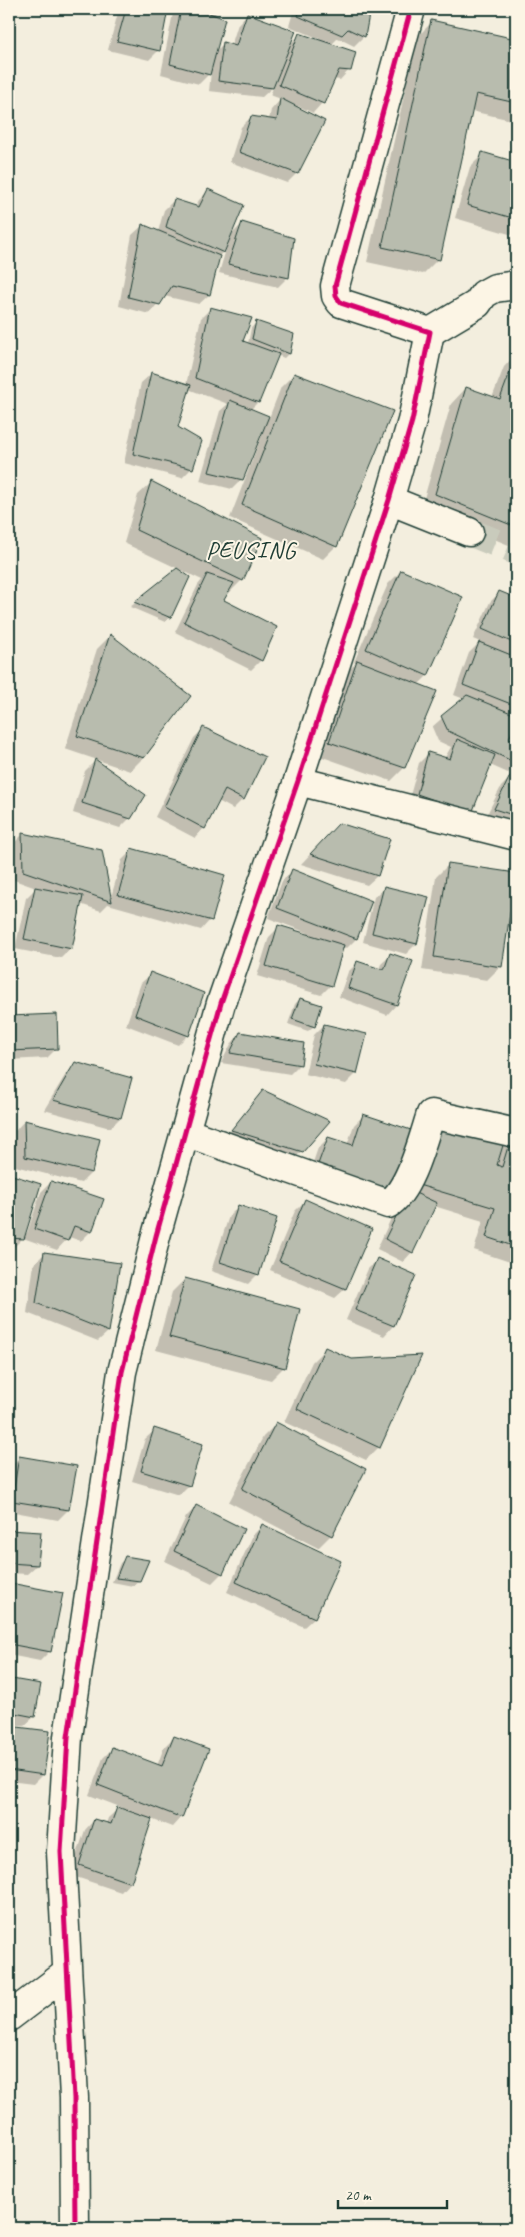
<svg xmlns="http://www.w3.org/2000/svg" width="525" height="2237" viewBox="0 0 525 2237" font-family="Caveat,sans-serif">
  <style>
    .shadow { fill: #0003 }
    .building { fill: #b8bcae; stroke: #1f3d34 }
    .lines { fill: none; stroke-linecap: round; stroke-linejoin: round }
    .street-tunnel { stroke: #c9cbbc; stroke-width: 28; stroke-dasharray: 28 14; stroke-linecap: butt }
    .street-casing { stroke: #1f3d34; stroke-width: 31 }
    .street { stroke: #fcf5e5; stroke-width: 28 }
    .cycleway-casing { stroke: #fcf5e5; stroke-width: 8 }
    .cycleway { stroke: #d6006c; stroke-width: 5 }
    .labels { text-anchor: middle; stroke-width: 4; stroke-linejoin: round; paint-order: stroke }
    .quarter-label { font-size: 24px; letter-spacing: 1px; fill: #1f3d34; stroke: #fcf5e5 }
  </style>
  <rect width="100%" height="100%" fill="#f3eede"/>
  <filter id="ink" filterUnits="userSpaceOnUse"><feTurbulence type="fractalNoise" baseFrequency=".02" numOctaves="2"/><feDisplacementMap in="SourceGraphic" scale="10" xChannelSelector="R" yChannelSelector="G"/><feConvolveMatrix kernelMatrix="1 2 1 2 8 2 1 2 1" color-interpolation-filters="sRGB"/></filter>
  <g filter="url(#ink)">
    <g class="shadow">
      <path d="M119,9H167L159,50L149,60L108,50Z"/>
      <path d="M177,9H220L213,16L215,52L223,44L231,46L238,24L247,14L288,46L300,35L320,41V39L289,26L294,9H369L364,36L354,46L338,38L331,45L349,70L340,80L333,79L322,103L313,113L298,106L297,173L287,183L230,162L241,127L251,117L269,120L271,110L281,99L270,95L274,86L262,97L209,91L211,72L199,84L161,74L173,13Z"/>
      <path d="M432,22L516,40V121L471,111L438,259L423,274L367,262L417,37Z"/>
      <path d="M483,154L516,164V236L455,218L470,167Z"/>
      <path d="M208,191L223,252L219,256L209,295L199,304L164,296L149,314L119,306L132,235L142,226L158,232L164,210L174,200L195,207L199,200Z"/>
      <path d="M242,224L288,277L278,287L219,273L230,236Z"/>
      <path d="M211,308L241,342L248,344L251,328L256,323L289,353L284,358L277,355L258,402L250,410L269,418L281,387L294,374L336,546L323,559L230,518L262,435L260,434L242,479L232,489L200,481L220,411L228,404L188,389L177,428L192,468L182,478L124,463L141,383L151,374L186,385L201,318Z"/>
      <path d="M516,354V548L421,509L451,404L466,388L492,398L504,367Z"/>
      <path d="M151,483L242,580L229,593L227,592L223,601L275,628L261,660L251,670L175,632L198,585L202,580L124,543L138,495Z"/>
      <path d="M177,570L170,617L165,622L130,607Z"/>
      <path d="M401,571L462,598L427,676L418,685L435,691L404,768L391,781L317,755L345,674L356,663L354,662L388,584Z"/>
      <path d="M499,593L516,599V713L514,715L516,716V723L507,738L516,742V765L508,773L490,765L471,812L408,803L419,763L429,753L444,759L451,747L438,741L432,727L464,699L454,695L469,653L480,642L473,639L490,602Z"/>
      <path d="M110,636L143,758L130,771L65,749L97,649Z"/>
      <path d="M204,728L243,799L233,809L218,801L204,828L195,838L155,817L194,738Z"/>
      <path d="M95,761L130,818L120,828L73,813L85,771Z"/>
      <path d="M511,777L516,779V829L485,818L501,787Z"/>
      <path d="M23,834L110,900L122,860L132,850L210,920L201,930L108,904L101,911L80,904L71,948L61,958L15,949L26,898L36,888L14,880L13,844Z"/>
      <path d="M329,834L377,876L367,885L301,864Z"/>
      <path d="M449,864L511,895H513L516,887V930L506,926L500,967L487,980L422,970L436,877Z"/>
      <path d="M292,871L356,939L347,948L342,947L331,985L321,995L257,976L269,937L279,927L307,935L308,933L268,918L282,881Z"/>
      <path d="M384,888L427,898L416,944L406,954L363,942L374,897Z"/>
      <path d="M391,955L396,1005L387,1015L339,997L348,972L358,962L379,969L381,964Z"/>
      <path d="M151,974L188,1035L178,1045L126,1025L141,983Z"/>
      <path d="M300,999L314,1026L308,1031L288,1024L295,1004Z"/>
      <path d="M55,1015L57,1048L47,1058L9,1060V1017Z"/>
      <path d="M324,1025L356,1074L346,1084L305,1074L314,1035Z"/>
      <path d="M240,1034L300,1064L290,1074L221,1063L231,1044Z"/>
      <path d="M76,1064L130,1079L120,1118L110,1128L44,1110L66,1074Z"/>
      <path d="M263,1091L302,1151L292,1161L223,1140Z"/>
      <path d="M363,1116L412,1132L308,1177L318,1148L328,1138L347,1145L354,1125Z"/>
      <path d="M24,1121L99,1140L91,1173L81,1183L15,1166V1131Z"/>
      <path d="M419,1134L516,1136V1264L474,1250L483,1221L434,1206L412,1252L403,1262L377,1249L399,1201Z"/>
      <path d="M9,1176L39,1185L25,1233H27L41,1192L51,1182L91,1231L81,1241L69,1237L57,1250L23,1238L13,1248H9Z"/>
      <path d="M305,1201L370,1230L345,1289L335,1298L270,1270L295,1211Z"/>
      <path d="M238,1207L258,1274L248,1284L211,1271L229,1216Z"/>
      <path d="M44,1254L108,1332L98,1341L27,1313L34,1264Z"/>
      <path d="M378,1259L415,1276L393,1326L384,1336L346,1320L368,1269Z"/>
      <path d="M185,1279L284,1367L271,1380L156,1350L172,1292Z"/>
      <path d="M325,1349L379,1447L366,1460L284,1422L312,1362Z"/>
      <path d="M276,1424L331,1535L318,1548L229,1502L263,1437Z"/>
      <path d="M155,1430L189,1485L179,1495L132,1481L145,1439Z"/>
      <path d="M20,1457L75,1467L68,1510L58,1520L9,1511L10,1467Z"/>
      <path d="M196,1507L222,1573L212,1583L165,1561L186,1517Z"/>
      <path d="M263,1525L340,1562L314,1618L304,1627L227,1592L253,1535Z"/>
      <path d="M9,1531L39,1533L37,1565L27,1574L9,1573Z"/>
      <path d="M126,1558L139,1581L133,1586L112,1582L120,1563Z"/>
      <path d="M10,1585L50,1651L40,1661L9,1655Z"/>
      <path d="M9,1660L11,1680L34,1717L24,1726L9,1723Z"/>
      <path d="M9,1727L48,1732L43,1774L33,1784L9,1781Z"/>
      <path d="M174,1737L181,1817L172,1827L151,1819L130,1882L121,1892L70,1875L85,1830L94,1820L106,1824L108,1818L120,1807L89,1795L103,1758L113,1748L157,1766L164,1747Z"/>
    </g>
    <g class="building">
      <path d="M126,9H168L160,51L117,41Z"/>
      <path d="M181,9H199L225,19L210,75L170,64Z"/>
      <path d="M300,9H370L365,37L348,29L342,35L298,16Z"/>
      <path d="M247,13L296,31L273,88L218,81L223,42L236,46Z"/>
      <path d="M431,20L516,39V103L476,94L440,260L382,247Z"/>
      <path d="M299,33L356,52L351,71L339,70L324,104L279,85Z"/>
      <path d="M280,98L325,121L298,174L239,152L251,116L277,120Z"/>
      <path d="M482,152L516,162V219L467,205Z"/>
      <path d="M208,189L244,205L224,253L166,227L174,199L199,207Z"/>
      <path d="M242,222L294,238L289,278L228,264Z"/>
      <path d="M142,224L220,256L210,295L172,286L160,305L128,297Z"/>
      <path d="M210,307L252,318L243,341L279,354L259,403L195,378Z"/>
      <path d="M256,321L294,334L290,354L252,339Z"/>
      <path d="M516,356V527L435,494L466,387L500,399Z"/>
      <path d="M151,372L191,385L178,427L202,441L193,469L133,454Z"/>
      <path d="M294,373L393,411L337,547L242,505Z"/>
      <path d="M230,400L269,416L243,480L209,472Z"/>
      <path d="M151,481L262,538L243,581L136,530Z"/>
      <path d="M177,568L190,577L171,618L134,602Z"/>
      <path d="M401,570L463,597L428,676L366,649Z"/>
      <path d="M207,574L234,583L224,600L277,627L262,661L184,622Z"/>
      <path d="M499,591L516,598V644L482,629Z"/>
      <path d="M110,634L191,696L144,758L77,736Z"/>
      <path d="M479,642L516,657V706L463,685Z"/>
      <path d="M357,660L437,691L405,768L329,742Z"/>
      <path d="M467,695L516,715V725L509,738L516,741V763L448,731L441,716Z"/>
      <path d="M203,727L265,757L244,800L225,790L205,829L164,807Z"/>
      <path d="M457,739L495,755L472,813L417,794L428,752L450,759Z"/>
      <path d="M95,759L146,795L131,819L82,803Z"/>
      <path d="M510,776L516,778V816L494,809Z"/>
      <path d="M339,823L390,839L378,876L310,854Z"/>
      <path d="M22,833L102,850L112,902L23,871Z"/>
      <path d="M131,848L225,875L212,921L118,895Z"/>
      <path d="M448,863L516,873L502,967L434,957Z"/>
      <path d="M292,869L372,901L357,939L277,908Z"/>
      <path d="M384,886L429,897L417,944L372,933Z"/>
      <path d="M35,887L83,896L72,949L24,939Z"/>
      <path d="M278,925L344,945L332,986L266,966Z"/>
      <path d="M390,953L413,961L397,1005L348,988L357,961L384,970Z"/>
      <path d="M150,972L204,993L189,1036L135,1015Z"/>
      <path d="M300,998L322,1005L315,1027L292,1019Z"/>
      <path d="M57,1014L58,1049L9,1051V1016Z"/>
      <path d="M324,1024L367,1034L357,1074L314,1064Z"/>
      <path d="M240,1032L304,1043L301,1065L230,1053Z"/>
      <path d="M75,1062L132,1078L121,1118L53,1100Z"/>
      <path d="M263,1090L330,1121L303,1152L231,1130Z"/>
      <path d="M363,1114L414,1131L393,1192L317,1167L328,1137L353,1145Z"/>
      <path d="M24,1120L100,1139L92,1173L25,1157Z"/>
      <path d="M432,1120L504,1142L497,1165L502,1167L512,1133L516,1134V1247L486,1237L495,1208L412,1183Z"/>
      <path d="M9,1174L41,1184L24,1239L9,1238Z"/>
      <path d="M51,1181L104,1199L92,1232L74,1226L68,1241L34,1229Z"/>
      <path d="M409,1190L437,1203L413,1253L385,1239Z"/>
      <path d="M305,1199L372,1229L346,1289L279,1261Z"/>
      <path d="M238,1205L277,1218L259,1275L220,1262Z"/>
      <path d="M44,1252L120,1263L109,1332L36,1303Z"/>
      <path d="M377,1258L416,1275L394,1326L355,1310Z"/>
      <path d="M185,1278L300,1309L285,1368L169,1337Z"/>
      <path d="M325,1347L352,1359L422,1355L380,1448L297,1409Z"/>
      <path d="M276,1422L366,1469L332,1536L242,1489Z"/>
      <path d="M154,1428L203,1444L190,1486L141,1471Z"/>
      <path d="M19,1456L77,1466L69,1510L12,1501Z"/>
      <path d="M196,1505L244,1529L223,1574L174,1551Z"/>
      <path d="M262,1524L341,1561L315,1618L236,1582Z"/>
      <path d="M9,1530L41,1532L38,1565L9,1563Z"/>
      <path d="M125,1556L149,1560L140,1581L116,1578Z"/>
      <path d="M10,1583L63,1593L51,1652L9,1644Z"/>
      <path d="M9,1656L12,1679L41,1684L35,1717L9,1712Z"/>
      <path d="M9,1726L50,1731L44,1775L9,1770Z"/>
      <path d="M174,1736L209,1749L182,1818L98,1785L112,1747L162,1766Z"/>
      <path d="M117,1807L152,1819L131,1883L79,1865L94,1819L111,1824Z"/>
    </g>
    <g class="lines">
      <path class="street-tunnel" d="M469,532L516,551"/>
      <g class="street-casing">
        <g id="street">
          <path d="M430,332L477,304L484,294L495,288L516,285"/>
          <path d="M389,500L469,532"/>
          <path d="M298,781L516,836"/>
          <path d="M185,1132L388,1204C410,1191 423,1138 431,1114L516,1133"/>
          <path d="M9,2017L67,1973"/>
          <path d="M75,2228L74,2098L61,1852L68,1737L122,1372L156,1236L221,1003L298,781L389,500L412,421L430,332L341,303L336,296L335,286L411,9"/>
        </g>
      </g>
      <use href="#street" class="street"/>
      <g class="cycleway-casing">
        <path id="cycleway" d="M75,2228L74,2098L61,1852L68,1737L122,1372L156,1236L221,1003L298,781L389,500L412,421L430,332L341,303L336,296L335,286L411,9"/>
      </g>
      <use href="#cycleway" class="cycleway"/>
    </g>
  </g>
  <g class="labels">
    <g class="quarter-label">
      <text x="251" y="558">PEUSING</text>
    </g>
  </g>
  <rect width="525" height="2237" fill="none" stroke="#fcf5e5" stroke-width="30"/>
  <rect x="15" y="15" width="495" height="2207" fill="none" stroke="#1f3d34" stroke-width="2" filter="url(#ink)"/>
  <path d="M338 2200v8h109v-8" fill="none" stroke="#1f3d34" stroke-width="2.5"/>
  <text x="345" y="2200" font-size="15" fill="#1f3d34" stroke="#fcf5e5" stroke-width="4" paint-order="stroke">20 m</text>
</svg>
